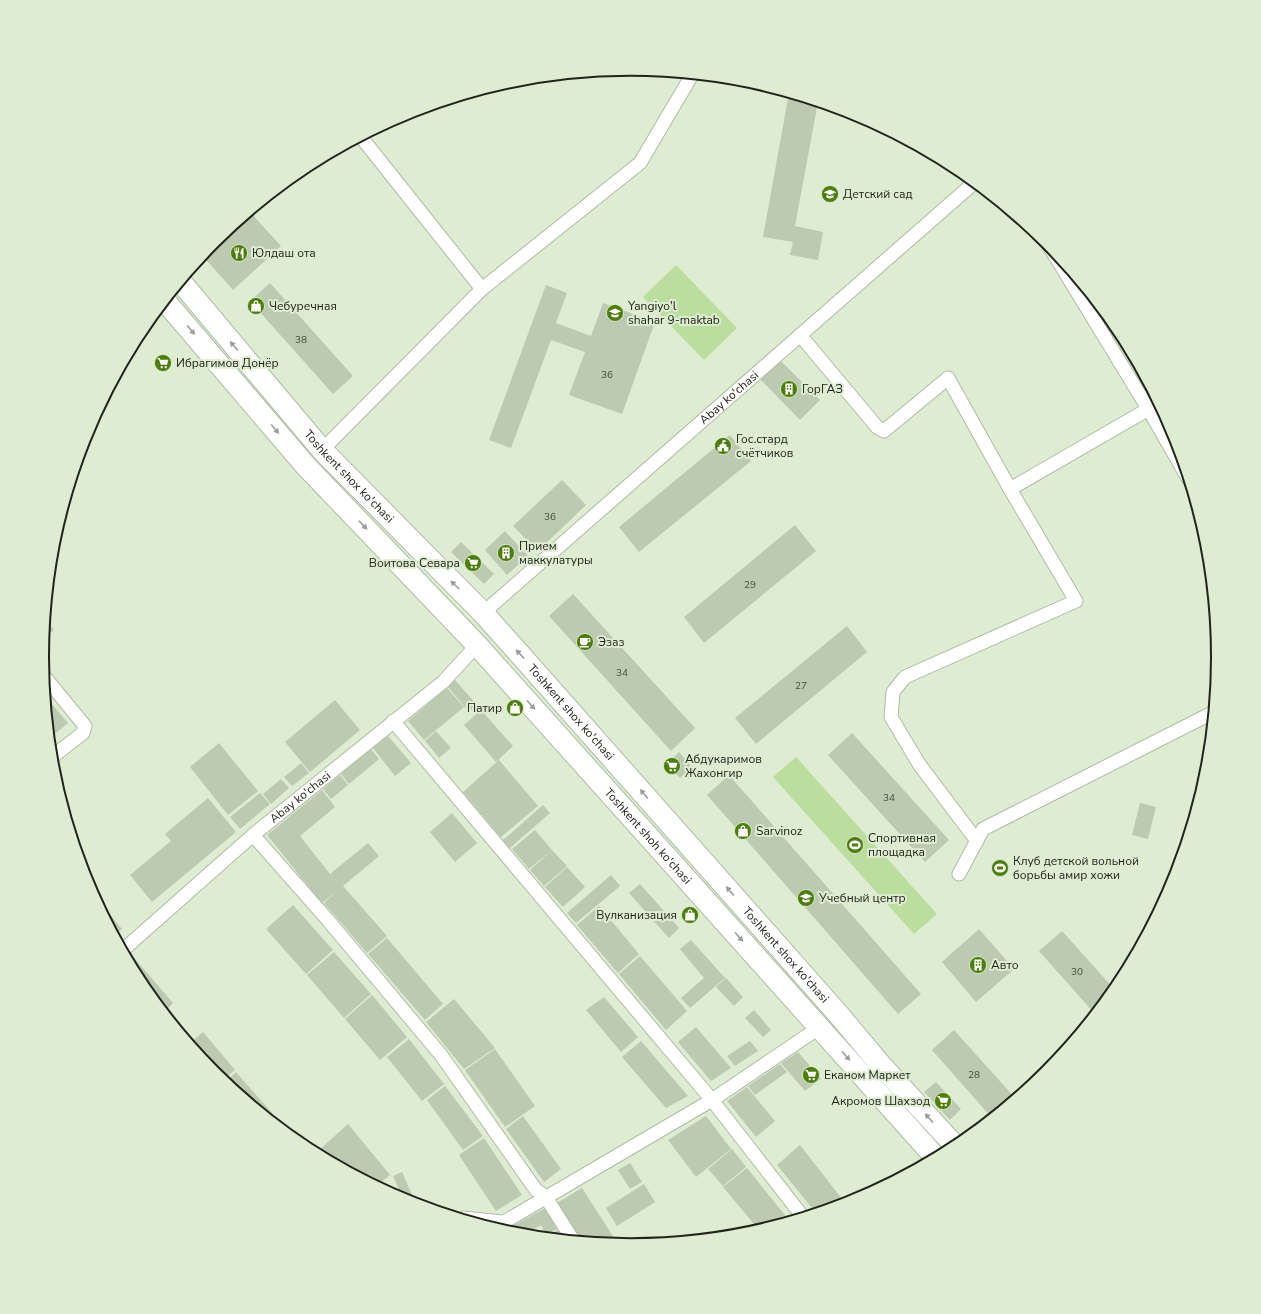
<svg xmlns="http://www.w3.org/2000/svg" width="1261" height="1314" viewBox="0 0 1261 1314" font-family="'Nunito Sans',sans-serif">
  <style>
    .green { fill: #bbde9e }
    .building { fill: #bbcab0 }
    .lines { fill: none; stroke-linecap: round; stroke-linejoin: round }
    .minor-casing { stroke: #adbca2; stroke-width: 15 }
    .primary-casing { stroke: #adbca2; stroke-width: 23 }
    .minor { stroke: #fff; stroke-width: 13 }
    .primary { stroke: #fff; stroke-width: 21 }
    .oneway { fill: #9b9d98 }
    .labels { text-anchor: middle; stroke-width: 4; stroke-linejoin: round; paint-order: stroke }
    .number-label { font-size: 10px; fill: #474e40 }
    .poi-label { font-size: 12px; fill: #20251b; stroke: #deedd2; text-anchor: start }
    .street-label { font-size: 12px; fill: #20251b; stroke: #deedd2 }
    .rim { fill: none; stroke: #20251b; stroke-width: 2 }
  </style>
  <rect width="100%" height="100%" fill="#deedd2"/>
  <g class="green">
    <path d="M676,265L737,328L704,360L643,297Z"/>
    <path d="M796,757L937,914L914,934L773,777Z"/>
  </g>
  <g class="building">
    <path d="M789,93L818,102L795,226L823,232L818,260L790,255L793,242L763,237Z"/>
    <path d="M250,212L281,246L233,290L202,255Z"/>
    <path d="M270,283L353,376L333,394L250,301Z"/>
    <path d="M546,285L567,293L556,323L591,336L603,303L655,322L622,414L569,395L585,352L551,340L511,448L489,440Z"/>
    <path d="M778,358L820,400L800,420L758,377Z"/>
    <path d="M730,435L751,461L639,552L619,527Z"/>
    <path d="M562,480L586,505L538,551L513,526Z"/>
    <path d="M795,525L816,551L704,643L684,617Z"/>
    <path d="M505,531L528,556L507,575L485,550Z"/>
    <path d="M461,542L494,574L484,584L451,552Z"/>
    <path d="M573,594L695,728L671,751L549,616Z"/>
    <path d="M46,620L54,630L44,638Z"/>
    <path d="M847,626L867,652L756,744L735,718Z"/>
    <path d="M455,680L477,705L469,712L448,687Z"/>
    <path d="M447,688L464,707L424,740L408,721Z"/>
    <path d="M46,697L68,723L50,738L49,731Z"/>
    <path d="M335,700L360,730L310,772L285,742Z"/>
    <path d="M481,710L513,746L496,762L464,725Z"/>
    <path d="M436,731L451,748L439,758L425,741Z"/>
    <path d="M852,733L949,840L925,862L828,755Z"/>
    <path d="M388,736L411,763L395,776L373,748Z"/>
    <path d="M219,743L258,791L228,815L190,767Z"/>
    <path d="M371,749L379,759L349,784L341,774Z"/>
    <path d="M679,752L692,767L680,778L667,764Z"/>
    <path d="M499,760L538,806L501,837L463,792Z"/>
    <path d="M301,763L309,773L292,786L284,777Z"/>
    <path d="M340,775L348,785L331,799L323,789Z"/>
    <path d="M729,775L921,994L898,1014L707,795Z"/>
    <path d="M281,779L289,788L271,804L263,794Z"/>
    <path d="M322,790L335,807L300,836L330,874L368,843L379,856L343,886L387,936L367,953L324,903L337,891L322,903L267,835Z"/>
    <path d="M260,793L270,804L240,829L230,817Z"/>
    <path d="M208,798L236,832L152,902L130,875L171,841L165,834Z"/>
    <path d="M1140,803L1156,807L1148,839L1132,835Z"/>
    <path d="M543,805L550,813L510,848L503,840Z"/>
    <path d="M452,813L477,843L455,862L430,832Z"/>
    <path d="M535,830L552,850L529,869L512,849Z"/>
    <path d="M552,850L567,866L544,886L530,870Z"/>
    <path d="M567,867L585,887L563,907L545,887Z"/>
    <path d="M611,875L620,886L576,923L567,913Z"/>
    <path d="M640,884L679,928L669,938L629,893Z"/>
    <path d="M98,900L122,929L115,935L97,901Z"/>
    <path d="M293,905L333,950L306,974L266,929Z"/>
    <path d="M599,906L639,954L618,973L577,925Z"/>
    <path d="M979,929L1014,969L976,1002L942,962Z"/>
    <path d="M1062,931L1115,990L1095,1014L1039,951Z"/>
    <path d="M387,938L443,1004L425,1020L368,954Z"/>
    <path d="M691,940L725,978L690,1008L681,998L704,978L680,949Z"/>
    <path d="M129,952L173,1003L164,1012L141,984L126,955Z"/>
    <path d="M334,952L371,994L344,1018L307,975Z"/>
    <path d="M640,956L687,1011L666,1030L619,974Z"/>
    <path d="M726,978L743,997L734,1006L716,987Z"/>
    <path d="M372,995L407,1037L380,1060L345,1019Z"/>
    <path d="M604,997L638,1037L621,1052L586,1010Z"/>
    <path d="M454,999L495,1048L464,1069L426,1022Z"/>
    <path d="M754,1010L771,1030L763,1037L745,1018Z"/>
    <path d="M696,1027L731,1068L711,1081L678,1042Z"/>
    <path d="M954,1030L1016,1099L992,1118L932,1050Z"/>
    <path d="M203,1032L235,1070L223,1080L214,1073L190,1043Z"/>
    <path d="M409,1039L444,1084L422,1101L387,1057Z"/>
    <path d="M641,1041L688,1096L666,1108L622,1057Z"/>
    <path d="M750,1041L758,1051L735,1066L727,1056Z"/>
    <path d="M495,1049L535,1106L505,1127L465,1070Z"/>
    <path d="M798,1052L821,1079L805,1091L781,1063Z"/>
    <path d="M780,1064L787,1072L755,1095L748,1086Z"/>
    <path d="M236,1072L273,1114L269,1118L225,1082Z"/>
    <path d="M936,1082L961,1109L950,1120L924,1092Z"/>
    <path d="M445,1086L483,1136L463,1150L427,1100Z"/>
    <path d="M747,1087L775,1121L756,1137L727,1101Z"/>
    <path d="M274,1115L291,1135V1136L270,1119Z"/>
    <path d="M523,1116L561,1169L544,1182L506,1129Z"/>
    <path d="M706,1116L731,1149L696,1177L668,1140Z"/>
    <path d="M348,1124L390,1175L379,1184V1187L326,1158L319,1150Z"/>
    <path d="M484,1138L522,1195L496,1211L459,1155Z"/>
    <path d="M800,1145L846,1204L816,1213L777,1165Z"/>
    <path d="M732,1149L746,1167L723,1186L708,1169Z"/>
    <path d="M630,1163L642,1182L630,1189L618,1170Z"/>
    <path d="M747,1168L788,1219L784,1222L759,1230L723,1187Z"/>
    <path d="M402,1172L416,1204L403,1199L393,1176Z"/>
    <path d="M644,1184L655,1202L617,1226L606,1208Z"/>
    <path d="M582,1188L616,1241L612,1244L581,1241L557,1203Z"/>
    <path d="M545,1208L557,1229L546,1235L541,1225L523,1235L504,1231Z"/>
    <path d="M558,1230L563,1239L545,1237Z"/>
  </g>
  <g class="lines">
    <g class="minor-casing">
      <g id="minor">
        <path d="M361,137L482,289"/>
        <path d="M1046,241L1149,410L1189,480"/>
        <path d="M800,335L877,427L884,431L948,378L1010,489L1076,601L905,677L893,692L891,717L919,764L977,841"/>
        <path d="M322,450L482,289L640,163L692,75"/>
        <path d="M1010,489L1159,403"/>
        <path id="s1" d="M483,613L975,182"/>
        <path d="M44,676L85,726L83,733L52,757"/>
        <path d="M393,721L712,1100L803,1217"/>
        <path d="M253,835L327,919L441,1055L536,1190L545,1196L573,1240"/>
        <path d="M959,874L983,829L1214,712"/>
        <path id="s2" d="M123,950L253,835L443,682L477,645"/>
        <path d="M464,1218L502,1222"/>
        <path d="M494,1228L712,1100L820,1027"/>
      </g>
    </g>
    <g class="primary-casing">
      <g id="primary">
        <path id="s3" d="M181,282L322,450L483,613L517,651L839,1015L880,1064L956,1147"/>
        <path id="s4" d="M165,301L305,465L477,645L936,1158"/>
      </g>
    </g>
    <use href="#minor" class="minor"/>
    <use href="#primary" class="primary"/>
  </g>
  <defs><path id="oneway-solid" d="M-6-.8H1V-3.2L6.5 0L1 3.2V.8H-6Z"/></defs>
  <g class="oneway">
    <use href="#oneway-solid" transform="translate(191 330) rotate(50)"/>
    <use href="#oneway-solid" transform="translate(234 346) rotate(-130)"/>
    <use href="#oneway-solid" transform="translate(275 429) rotate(50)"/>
    <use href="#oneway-solid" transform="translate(363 525) rotate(46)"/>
    <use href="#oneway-solid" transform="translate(455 585) rotate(-135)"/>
    <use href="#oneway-solid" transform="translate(520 654) rotate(-132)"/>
    <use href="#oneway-solid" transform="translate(531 705) rotate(48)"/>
    <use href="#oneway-solid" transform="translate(644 794) rotate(-131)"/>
    <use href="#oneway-solid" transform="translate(730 891) rotate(-131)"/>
    <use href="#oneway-solid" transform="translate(739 937) rotate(48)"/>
    <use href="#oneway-solid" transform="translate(846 1056) rotate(48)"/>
    <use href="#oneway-solid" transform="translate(929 1118) rotate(-132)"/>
  </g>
  <defs>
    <g id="school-disc" transform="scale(0.9)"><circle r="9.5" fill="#4d7e0a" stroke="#deedd2"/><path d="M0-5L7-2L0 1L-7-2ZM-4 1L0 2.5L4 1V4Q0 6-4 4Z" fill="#fff"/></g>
    <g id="restaurant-disc" transform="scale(0.9)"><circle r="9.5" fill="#4d7e0a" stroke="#deedd2"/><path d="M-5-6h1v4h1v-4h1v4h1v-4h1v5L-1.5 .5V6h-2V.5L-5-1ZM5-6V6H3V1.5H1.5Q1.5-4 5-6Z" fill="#fff"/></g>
    <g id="shop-disc" transform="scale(0.9)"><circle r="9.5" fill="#4d7e0a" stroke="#deedd2"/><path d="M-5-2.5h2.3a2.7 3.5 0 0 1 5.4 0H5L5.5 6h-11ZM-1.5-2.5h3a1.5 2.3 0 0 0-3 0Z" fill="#fff"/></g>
    <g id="supermarket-disc" transform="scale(0.9)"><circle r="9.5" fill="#4d7e0a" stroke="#deedd2"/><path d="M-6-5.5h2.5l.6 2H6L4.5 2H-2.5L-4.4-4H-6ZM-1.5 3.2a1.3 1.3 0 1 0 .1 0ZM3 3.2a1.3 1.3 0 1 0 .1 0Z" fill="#fff"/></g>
    <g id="building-disc" transform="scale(0.9)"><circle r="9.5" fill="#4d7e0a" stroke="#deedd2"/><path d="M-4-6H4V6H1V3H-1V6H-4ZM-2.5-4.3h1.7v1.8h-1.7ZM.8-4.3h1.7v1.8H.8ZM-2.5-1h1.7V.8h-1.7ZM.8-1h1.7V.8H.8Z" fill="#fff"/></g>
    <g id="civic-disc" transform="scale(0.9)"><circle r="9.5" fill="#4d7e0a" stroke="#deedd2"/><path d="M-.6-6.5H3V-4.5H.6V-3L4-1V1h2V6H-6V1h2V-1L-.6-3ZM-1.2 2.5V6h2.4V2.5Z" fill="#fff"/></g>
    <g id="cafe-disc" transform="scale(0.9)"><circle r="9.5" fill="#4d7e0a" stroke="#deedd2"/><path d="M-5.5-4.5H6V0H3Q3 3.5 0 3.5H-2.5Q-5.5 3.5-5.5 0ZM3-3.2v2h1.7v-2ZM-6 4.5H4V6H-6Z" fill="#fff"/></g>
    <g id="stadium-disc" transform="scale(0.9)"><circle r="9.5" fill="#4d7e0a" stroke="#deedd2"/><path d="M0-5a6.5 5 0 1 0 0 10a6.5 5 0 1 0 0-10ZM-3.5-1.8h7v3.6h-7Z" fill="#fff"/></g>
  </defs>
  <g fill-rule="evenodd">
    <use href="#school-disc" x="830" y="194"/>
    <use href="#restaurant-disc" x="239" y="253"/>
    <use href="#shop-disc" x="256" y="306"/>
    <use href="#school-disc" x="615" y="313"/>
    <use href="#supermarket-disc" x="163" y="363"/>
    <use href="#building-disc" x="789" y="389"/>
    <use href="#civic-disc" x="723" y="446"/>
    <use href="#building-disc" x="506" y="553"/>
    <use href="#supermarket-disc" x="473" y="563"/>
    <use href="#cafe-disc" x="585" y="642"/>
    <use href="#shop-disc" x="515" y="708"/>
    <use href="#supermarket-disc" x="672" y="766"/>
    <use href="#shop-disc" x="743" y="831"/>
    <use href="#stadium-disc" x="855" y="845"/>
    <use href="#stadium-disc" x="1000" y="868"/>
    <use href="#school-disc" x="806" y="898"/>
    <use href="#shop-disc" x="690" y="915"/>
    <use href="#building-disc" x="978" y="965"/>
    <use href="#supermarket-disc" x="811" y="1075"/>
    <use href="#supermarket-disc" x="943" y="1101"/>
  </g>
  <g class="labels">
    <g class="number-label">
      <text x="301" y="343">38</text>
      <text x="607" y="378">36</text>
      <text x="550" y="520">36</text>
      <text x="750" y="588">29</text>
      <text x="622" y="676">34</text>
      <text x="801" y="689">27</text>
      <text x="889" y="801">34</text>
      <text x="1077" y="975">30</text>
      <text x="974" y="1078">28</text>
    </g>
    <g class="poi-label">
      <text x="843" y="198">Детский сад</text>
      <text x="252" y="257">Юлдаш ота</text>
      <text x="269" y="310">Чебуречная</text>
      <text x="628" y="310">Yangiyo'l<tspan x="628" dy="14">shahar 9-maktab</tspan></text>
      <text x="176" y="367">Ибрагимов Донёр</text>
      <text x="802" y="393">ГорГАЗ</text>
      <text x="736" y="443">Гос.стард<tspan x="736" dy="14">счётчиков</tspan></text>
      <text x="519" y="550">Прием<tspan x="519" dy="14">маккулатуры</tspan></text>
      <text x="460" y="567" text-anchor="end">Воитова Севара</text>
      <text x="598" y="646">Эзаз</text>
      <text x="502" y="712" text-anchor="end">Патир</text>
      <text x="685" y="763">Абдукаримов<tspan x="685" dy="14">Жахонгир</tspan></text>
      <text x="756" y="835">Sarvinoz</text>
      <text x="868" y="842">Спортивная<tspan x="868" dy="14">площадка</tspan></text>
      <text x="1013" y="865">Клуб детской вольной<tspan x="1013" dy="14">борьбы амир хожи</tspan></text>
      <text x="819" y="902">Учебный центр</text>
      <text x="677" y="919" text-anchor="end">Вулканизация</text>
      <text x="991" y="969">Авто</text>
      <text x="824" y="1079">Еканом Маркет</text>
      <text x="930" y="1105" text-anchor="end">Акромов Шахзод</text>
    </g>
    <g class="street-label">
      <text dy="4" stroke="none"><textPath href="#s1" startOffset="327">Abay ko'chasi</textPath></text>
      <text dy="4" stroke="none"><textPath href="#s3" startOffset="257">Toshkent shox ko'chasi</textPath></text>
      <text dy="4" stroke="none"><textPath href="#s3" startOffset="581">Toshkent shox ko'chasi</textPath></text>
      <text dy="4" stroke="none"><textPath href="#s2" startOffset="234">Abay ko'chasi</textPath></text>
      <text dy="4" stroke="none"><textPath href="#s4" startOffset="721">Toshkent shoh ko'chasi</textPath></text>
      <text dy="4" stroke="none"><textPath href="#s3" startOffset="905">Toshkent shox ko'chasi</textPath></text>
    </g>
  </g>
  <path d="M0 0H1261V1314H0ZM49 657a581 581 0 1 1 1162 0a581 581 0 1 1-1162 0Z" fill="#deedd2" fill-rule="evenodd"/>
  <path class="rim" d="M49 657a581 581 0 1 1 1162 0a581 581 0 1 1-1162 0Z"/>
</svg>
